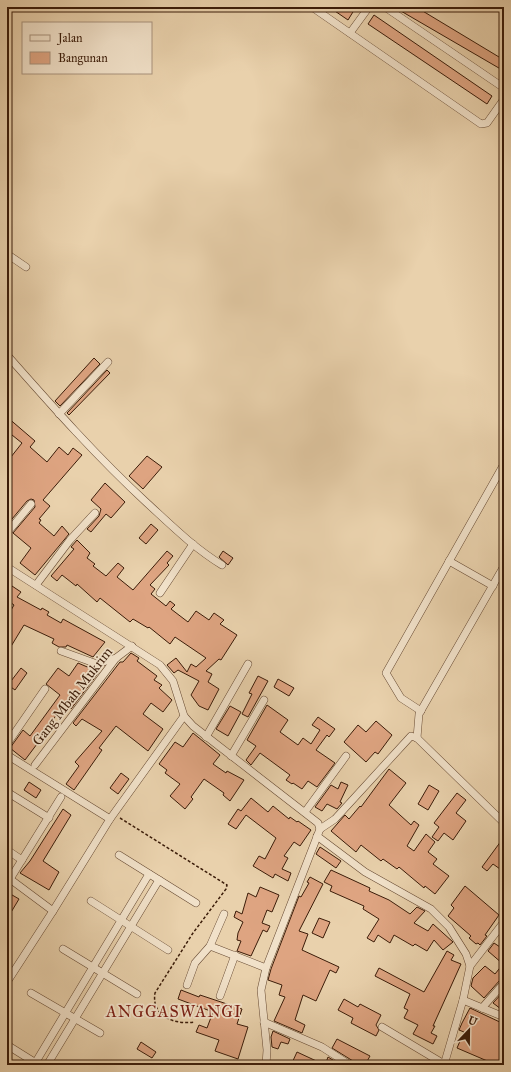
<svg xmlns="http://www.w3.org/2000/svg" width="511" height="1072" viewBox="0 0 511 1072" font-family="'IM FELL Great Primer',serif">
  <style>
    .building { fill: #dea481; stroke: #3b1c09 }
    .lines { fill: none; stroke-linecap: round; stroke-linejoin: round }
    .street-casing { stroke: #664932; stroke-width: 8 }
    .path { stroke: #3b1c09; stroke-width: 1.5; stroke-dasharray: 3 2; stroke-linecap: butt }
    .street { stroke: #f1e1c9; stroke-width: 7 }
    .labels { text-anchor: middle; stroke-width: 3.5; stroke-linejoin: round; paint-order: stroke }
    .street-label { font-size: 14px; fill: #3b1c09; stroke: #f1e1c9 }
    .quarter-label { font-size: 16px; letter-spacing: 1px; fill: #7a1f14; stroke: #f1e1c9 }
  </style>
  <rect width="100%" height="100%" fill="#e9d1ac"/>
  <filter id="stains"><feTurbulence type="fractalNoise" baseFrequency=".005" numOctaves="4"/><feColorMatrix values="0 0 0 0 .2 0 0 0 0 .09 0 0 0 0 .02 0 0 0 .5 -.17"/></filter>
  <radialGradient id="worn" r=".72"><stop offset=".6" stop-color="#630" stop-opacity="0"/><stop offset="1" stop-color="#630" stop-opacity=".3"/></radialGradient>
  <g class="building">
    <path d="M329,7H356L348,20Z"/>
    <path d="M394,7H416L421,10L504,60V71Z"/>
    <path d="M374,15L492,96L487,104L368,24Z"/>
    <path d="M94,358L100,364L60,406L55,401Z"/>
    <path d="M107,370L110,373L69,415L67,413Z"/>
    <path d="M7,417L35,441L30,447L47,462L59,447L68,455L73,448L82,455L43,500L50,506L39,519L41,520L39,523L54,536L62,526L69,534L35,575L20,563L31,548L13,533L35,507L34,500L31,499L27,501L7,525V462L22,443L7,431Z"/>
    <path d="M147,456L162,467L143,489L129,476Z"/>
    <path d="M105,483L125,502L111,518L106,514L91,532L87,529L99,516L101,509L91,500Z"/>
    <path d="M151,524L158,530L146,544L139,538Z"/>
    <path d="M77,540L90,553L87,558L95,564L93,566L106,576L118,563L124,568L117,577L133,590L167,551L173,556L167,563L169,565L150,585L155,589L151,594L166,606L170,601L175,605L171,609L188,622L196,611L209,620L214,613L224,620L220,624L237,635L221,660L219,659L206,671L212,674L208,682L219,689L208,710L199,706L191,695L199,681L178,670L174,673L167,665L176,658L187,672L191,664L196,667L206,658L175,637L170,644L149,627L148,628L133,619L130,622L100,598L97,602L77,584L76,586L62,575L57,581L51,576L74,549L71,547Z"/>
    <path d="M223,551L233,558L228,565L219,557Z"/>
    <path d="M7,586L11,588L12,586L21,592L17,597L41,610L42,608L49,612L47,615L61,623L63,619L105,642L93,657L67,645L66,647H59L52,643L54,639L24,625L7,653V617L14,605L7,600Z"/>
    <path d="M131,653L139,658L137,661L157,676L154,680L162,685L159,688L172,700L163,712L151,703L143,714L163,729L148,751L116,726L99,748L102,750L74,790L66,784L79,766L75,762L102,731L82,719L76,726L73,723L120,662H123Z"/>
    <path d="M78,663L99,672L71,709L66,704L58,715L57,714L46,730L49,732L45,738L43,736L25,760L10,748L23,730L30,736L60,695L46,684L58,668L69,676Z"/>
    <path d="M21,668L27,673L15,690L8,685Z"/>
    <path d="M258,676L268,681L248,717L242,714L252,694L249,693Z"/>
    <path d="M278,679L294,688L289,696L274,687Z"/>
    <path d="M267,705L288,720L280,732L298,745L303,738L311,744L320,730L312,725L318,717L335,729L329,737L327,735L316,750L335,763L317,787L308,781L302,789L293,783L292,784L286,780L290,775L260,753L251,765L246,760L256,746L247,740Z"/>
    <path d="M230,706L241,712L228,736L216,729Z"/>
    <path d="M376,721L392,735L378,754L375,752L366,762L344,742L358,725L366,732Z"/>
    <path d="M193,733L220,755L213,764L226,773L227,771L244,780L230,801L223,795L224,793L204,779L191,797L193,799L185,809L170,796L180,784L165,773L167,770L159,764L175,742L183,747Z"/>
    <path d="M389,769L406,783L389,805L411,825L414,821L419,825L407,846L414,851L426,834L435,842L428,852L437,859L433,864L449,876L435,894L425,886L424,888L399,867L397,869L383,859L381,861L361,845L356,852L331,831L345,815L349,819L360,806L361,807Z"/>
    <path d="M121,773L129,779L118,794L110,788Z"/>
    <path d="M29,782L41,790L36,798L24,790Z"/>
    <path d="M341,782L348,785L340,802L342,803L337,809L327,804L322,811L315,807L331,785L338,789Z"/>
    <path d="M429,785L439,791L428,810L418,804Z"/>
    <path d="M457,793L466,800L456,813L466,821L453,840L444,833L438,841L432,837L439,827L434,823Z"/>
    <path d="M251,798L268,812L273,806L289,819L290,817L297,822L298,821L311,830L300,846L294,842L284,856L288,858L282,869L291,873L288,881L275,874L273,878L253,866L259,856L265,859L276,838L246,815L236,829L228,824L238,809L241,811Z"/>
    <path d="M63,809L71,815L43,861L59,872L49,890L20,873L30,861Z"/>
    <path d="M504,837V863L500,869L493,864L487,871L482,867Z"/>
    <path d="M320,847L341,861L336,868L316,854Z"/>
    <path d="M331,870L370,888L369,891L389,900L410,914L417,907L425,911L414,923L428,931L433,924L453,942L443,950L434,940L427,951L415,944L413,946L394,935L390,943L378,935L374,942L367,938L379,919L363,909L364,906L330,891L332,886L324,882Z"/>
    <path d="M310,877L323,884L299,931L308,934L302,950L339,967L336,973L330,970L316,1001L303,995L295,1020L305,1025L302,1033L274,1021L285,997L279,995L282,985L268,980L271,969L299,896L301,897L309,883L307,882Z"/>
    <path d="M465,886L499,915L485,935L487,936L480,945L478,943L476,944L469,938L471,936L448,916L454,908L451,905Z"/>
    <path d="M260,887L279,895L272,912L267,910L262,923L270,926L267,932L263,930L251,956L237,951L241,941L237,940L238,933L243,922L234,917L236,911L242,914L248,893L256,897Z"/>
    <path d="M7,892L19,899L7,919Z"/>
    <path d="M319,918L330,922L323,938L312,933Z"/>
    <path d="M504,942V978L500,980L484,998L471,986L473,978L485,966L495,974L503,964L488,951L494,943L500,947Z"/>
    <path d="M447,951L454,955L451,960L461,964L433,1026H435L431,1033L437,1036L433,1044L413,1034L418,1025L404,1018L408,1010L404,1008L410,994L375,976L379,968L424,992Z"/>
    <path d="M181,990L199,997L200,995L242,1009L237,1024L248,1027L238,1059L215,1051L219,1040L196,1032L199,1025L207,1028L213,1012L178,999Z"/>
    <path d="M504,991V1006L501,1009L493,1003Z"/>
    <path d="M344,999L358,1007L360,1004L381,1015L376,1025L379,1030L376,1036L351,1023L353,1018L338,1010Z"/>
    <path d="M470,1008L504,1024V1065H491L492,1063L457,1048L464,1032L459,1030L462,1023Z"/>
    <path d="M273,1031L290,1039L288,1044L281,1042L278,1049L272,1047L271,1037Z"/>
    <path d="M337,1039L370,1056L365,1065H355L353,1061L332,1048Z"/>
    <path d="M141,1042L156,1052L152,1058L137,1049Z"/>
    <path d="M297,1052L325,1065L328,1057L341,1065H291Z"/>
  </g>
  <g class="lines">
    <g class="street-casing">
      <g id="street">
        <path d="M312,7L481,124L487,123L504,99"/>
        <path d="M385,7L504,88"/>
        <path d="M350,33L369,7"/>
        <path d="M7,254L26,267"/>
        <path d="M7,355C52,406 97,457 147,503C171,525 194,548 222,565"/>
        <path d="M59,414L108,362"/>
        <path d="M7,533L31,504"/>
        <path d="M449,561L493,586"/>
        <path d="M7,567L160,665L173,681L184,716L193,726L318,823L320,829L266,968L261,990L267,1050L266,1065"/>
        <path d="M36,585L70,540L95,513"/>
        <path d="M160,593L193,544"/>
        <path d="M61,651L97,664L116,658"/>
        <path d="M421,711L401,698L386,673L504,464"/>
        <path d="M206,737L248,664"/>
        <path d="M417,738L419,714L504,566"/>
        <path d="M7,744L45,689"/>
        <path d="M7,755L110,819"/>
        <path d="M231,756L264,700"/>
        <path d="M35,765L116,658L132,646"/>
        <path d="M7,792L49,818"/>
        <path d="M305,812L346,756"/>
        <path d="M320,829L335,819L411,736L417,738L504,823"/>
        <path d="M317,836L365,872L431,909L449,927L466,954L470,966L463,1000L444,1065"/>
        <path d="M7,850L22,860"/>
        <path d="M119,855L196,903"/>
        <path d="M10,879L53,911"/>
        <path d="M7,884L61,797"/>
        <path d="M91,901L168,950"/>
        <path d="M210,946L266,968"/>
        <path d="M63,949L137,994"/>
        <path d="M470,966L504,922"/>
        <path d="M7,982L53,911L110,819L184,716"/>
        <path d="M187,985L195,963L210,946L224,914"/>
        <path d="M31,993L100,1033"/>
        <path d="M220,996L235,955"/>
        <path d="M463,1000L504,1017"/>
        <path d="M482,1008L504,983"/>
        <path d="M264,1022L322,1047L350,1065"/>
        <path d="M382,1027L444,1064"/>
        <path d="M7,1045L39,1065"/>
        <path d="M34,1065L149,874"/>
        <path d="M47,1065L159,880"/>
      </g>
    </g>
    <path class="path" d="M120,818L227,885L226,889L193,933L155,993C151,1017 176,1025 194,1022"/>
    <use href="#street" class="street"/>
  </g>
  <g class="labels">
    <g class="street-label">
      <text transform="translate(72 696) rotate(-52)" y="5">Gang Mbah Mukrim</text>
    </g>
    <g class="quarter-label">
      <text x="174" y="1017">ANGGASWANGI</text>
    </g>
  </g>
  <rect width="511" height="1072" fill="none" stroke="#e9d1ac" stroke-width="24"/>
  <rect x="8" y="8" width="495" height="1056" fill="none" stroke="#3b1c09" stroke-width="2"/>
  <rect x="12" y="12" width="487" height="1048" fill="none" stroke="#3b1c09"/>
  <rect x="22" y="22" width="130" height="52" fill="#f1e1c9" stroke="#a8927c"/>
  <rect x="30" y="35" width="20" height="6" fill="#f1e1c9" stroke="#a8927c"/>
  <text x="58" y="42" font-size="12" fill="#3b1c09">Jalan</text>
  <rect x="30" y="52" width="20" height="12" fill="#dea481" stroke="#a8927c"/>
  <text x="58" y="62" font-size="12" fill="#3b1c09">Bangunan</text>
  <g transform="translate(469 1030) rotate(22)" stroke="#f1e1c9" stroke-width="3" paint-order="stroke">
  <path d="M0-3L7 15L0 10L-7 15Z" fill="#3b1c09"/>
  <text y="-6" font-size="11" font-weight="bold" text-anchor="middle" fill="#3b1c09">U</text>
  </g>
  <rect width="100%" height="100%" filter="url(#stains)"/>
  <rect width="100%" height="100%" fill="url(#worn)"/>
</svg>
